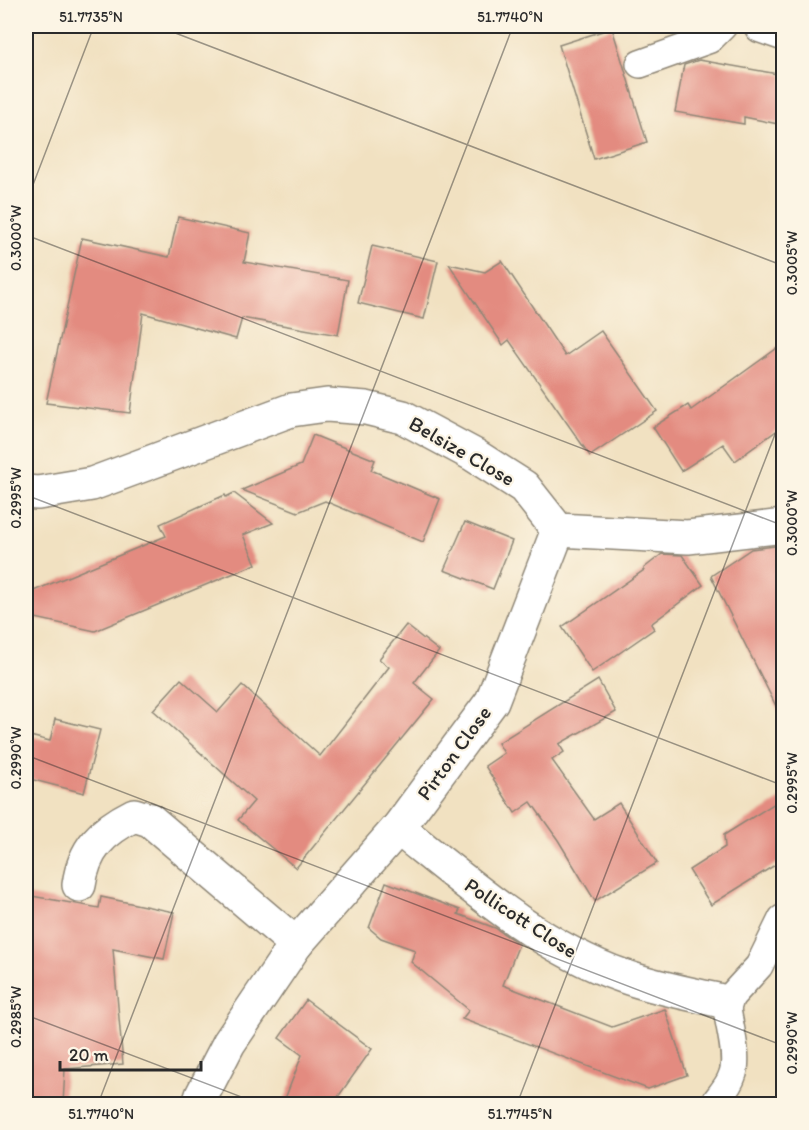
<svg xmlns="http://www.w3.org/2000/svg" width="809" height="1130" viewBox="0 0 809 1130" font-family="Itim,sans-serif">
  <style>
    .building { fill: #e38b80 }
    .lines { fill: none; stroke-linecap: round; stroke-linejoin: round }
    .lane-casing { stroke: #8e8676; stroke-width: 30 }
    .street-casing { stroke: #8e8676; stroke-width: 36 }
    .lane { stroke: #fff; stroke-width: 27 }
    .street { stroke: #fff; stroke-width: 33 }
    .ticks { fill: none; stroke: #2b2b2b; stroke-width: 1.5; stroke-opacity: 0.45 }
    .labels { text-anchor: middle; stroke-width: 4.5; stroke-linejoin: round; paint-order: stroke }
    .street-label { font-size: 21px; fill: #2b2b2b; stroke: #fcf5e5 }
    .neatline { fill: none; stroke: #2b2b2b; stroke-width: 2 }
    .ticks-label { font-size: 15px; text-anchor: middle; fill: #2b2b2b }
  </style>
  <rect width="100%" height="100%" fill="#fcf5e5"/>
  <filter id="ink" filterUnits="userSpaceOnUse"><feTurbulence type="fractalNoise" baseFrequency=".0167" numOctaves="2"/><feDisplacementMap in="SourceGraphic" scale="12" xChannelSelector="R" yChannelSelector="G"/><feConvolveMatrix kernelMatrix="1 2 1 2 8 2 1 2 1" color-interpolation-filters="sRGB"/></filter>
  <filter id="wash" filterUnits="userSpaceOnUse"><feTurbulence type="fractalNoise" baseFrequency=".008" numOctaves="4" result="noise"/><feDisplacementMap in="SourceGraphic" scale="24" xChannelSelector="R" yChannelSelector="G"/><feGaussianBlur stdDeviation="1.35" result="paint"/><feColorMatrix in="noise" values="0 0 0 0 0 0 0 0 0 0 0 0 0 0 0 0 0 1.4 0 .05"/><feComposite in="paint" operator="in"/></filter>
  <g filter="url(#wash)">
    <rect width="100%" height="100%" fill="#f1e1c1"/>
    <g id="blocks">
      <g class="building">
        <path d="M612,28L647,142L594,159L559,45Z"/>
        <path d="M699,60L783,75V125L744,117V124L675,112L684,65Z"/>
        <path d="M178,217L250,233L244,262L348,280L338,335L242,318L236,339L143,313L130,413L46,403L82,238L169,257Z"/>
        <path d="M372,246L438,261L424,319L358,303Z"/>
        <path d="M502,261L565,356L601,331L657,411L590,456L509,340L503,345L449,264L485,272Z"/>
        <path d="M783,344V426L735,461L723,444L681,471L653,427L688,405L691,410Z"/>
        <path d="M313,435L375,460L371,470L440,499L423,542L325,501L298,512L242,490L301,465Z"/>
        <path d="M234,493L273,523L243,535L256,564L95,631L26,616V594L166,536L160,524L225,495L226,497Z"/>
        <path d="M465,522L512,541L493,589L444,570Z"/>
        <path d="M783,545V720L711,576L751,549Z"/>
        <path d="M662,554L682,555L703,585L651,624L654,629L592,672L562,627L644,570V568Z"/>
        <path d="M406,625L439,651L414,683L434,699L296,868L238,820L254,801L153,710L181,679L218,712L242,685L320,756L389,667L379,659Z"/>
        <path d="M598,680L616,712L559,744L564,752L552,760L594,819L619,803L657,863L595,901L558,840L531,802L515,813L485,766L504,753L498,743Z"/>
        <path d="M55,719L100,730L84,793L26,778V735L50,741Z"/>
        <path d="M783,798V860L711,905L689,870L725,847L724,835Z"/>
        <path d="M386,882L460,910L458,914L495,928L519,944L503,985L612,1027L665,1009L687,1075L648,1089L462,1019L469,1010L411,962L415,950L381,938L369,928Z"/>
        <path d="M26,895L99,908L101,897L174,912L164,959L113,949L123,1064L65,1069L63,1104H26Z"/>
        <path d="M306,1000L372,1049L333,1104H283L302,1055L279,1038Z"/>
      </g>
    </g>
  </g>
  <g filter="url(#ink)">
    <use href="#blocks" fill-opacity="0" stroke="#8e8676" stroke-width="1.5"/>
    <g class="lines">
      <g class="lane-casing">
        <g id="lane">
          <path d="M640,64L710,39L723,26"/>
          <path d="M714,1104C720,1095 729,1086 732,1076C740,1058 728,1023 726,1002L759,966L782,919"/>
        </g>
      </g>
      <g class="street-casing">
        <g id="street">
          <path d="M761,26L784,34"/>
          <path d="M26,492L38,493L92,484L291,410L327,405L366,408L403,417L474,455L524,487L558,530L688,537L784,526"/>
          <path d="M398,828C468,884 538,946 623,976C656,988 692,994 726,1002"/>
          <path d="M79,885C84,849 102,831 134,815L150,820L296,944L398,828L492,701L558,530"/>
          <path d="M199,1104L202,1095L229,1043L296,944"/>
        </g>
      </g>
      <use href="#lane" class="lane"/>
      <use href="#street" class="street"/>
    </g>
  </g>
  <path class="ticks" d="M157,26L784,266M26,203L94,26M26,235L784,526M26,495L784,786M26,755L784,1046M26,1015L260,1104M98,1104L513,26M517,1104L784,411"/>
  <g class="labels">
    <g class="street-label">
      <text transform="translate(462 451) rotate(30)" y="7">Belsize Close</text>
      <text transform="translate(454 753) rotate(-54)" y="7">Pirton Close</text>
      <text transform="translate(521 918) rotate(33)" y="7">Pollicott Close</text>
    </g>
  </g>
  <rect width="809" height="1130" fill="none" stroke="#fcf5e5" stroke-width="66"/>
  <path d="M60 1061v9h141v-9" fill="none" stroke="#2b2b2b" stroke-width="3"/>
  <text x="69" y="1061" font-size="18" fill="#2b2b2b" stroke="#fcf5e5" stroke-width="4.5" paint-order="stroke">20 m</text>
  <rect x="33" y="33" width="743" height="1064" class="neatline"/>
  <g class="ticks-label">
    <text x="91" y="22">51.7735°N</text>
    <text x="510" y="22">51.7740°N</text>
    <text transform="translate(16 238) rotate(-90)" y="5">0.3000°W</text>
    <text transform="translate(792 263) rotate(-90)" y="5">0.3005°W</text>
    <text transform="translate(16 498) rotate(-90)" y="5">0.2995°W</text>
    <text transform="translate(792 523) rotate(-90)" y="5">0.3000°W</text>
    <text transform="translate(16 758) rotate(-90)" y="5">0.2990°W</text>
    <text transform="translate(792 783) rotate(-90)" y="5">0.2995°W</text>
    <text transform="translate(16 1017) rotate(-90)" y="5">0.2985°W</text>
    <text transform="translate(792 1043) rotate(-90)" y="5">0.2990°W</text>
    <text x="101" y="1119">51.7740°N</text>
    <text x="520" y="1119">51.7745°N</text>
  </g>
</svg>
